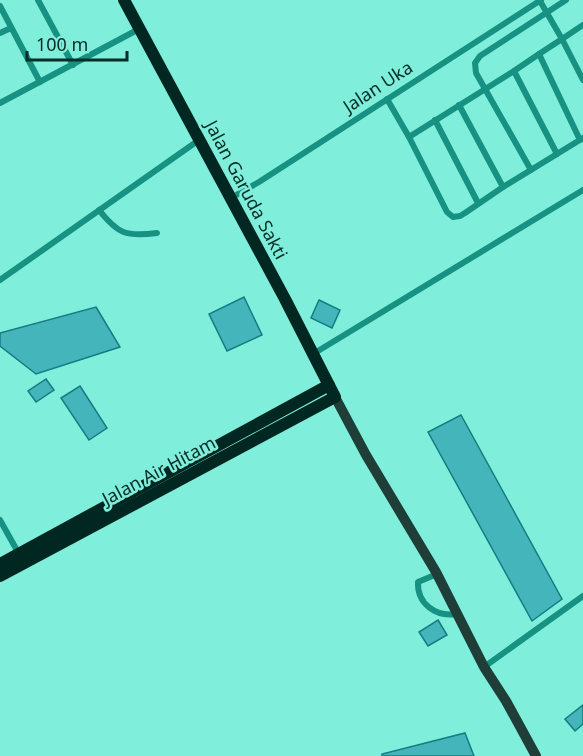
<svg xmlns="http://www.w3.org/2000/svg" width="583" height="756" viewBox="0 0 583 756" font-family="'Noto Sans',sans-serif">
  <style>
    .building { fill: #44b5bb; stroke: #167c81; stroke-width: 1.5 }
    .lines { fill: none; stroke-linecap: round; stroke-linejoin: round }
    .street { stroke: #179181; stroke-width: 6 }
    .primary { stroke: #1f3e38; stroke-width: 10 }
    .highway { stroke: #002721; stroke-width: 12 }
    .labels { text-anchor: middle; stroke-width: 5; stroke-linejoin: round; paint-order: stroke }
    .street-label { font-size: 18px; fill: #072d27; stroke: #7feedb }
  </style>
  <rect width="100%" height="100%" fill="#7feedb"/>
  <g class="building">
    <path d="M244,297L262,335L227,351L209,314Z"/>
    <path d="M319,300L340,310L332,328L311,318Z"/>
    <path d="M96,307L120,347L36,374L0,346V333Z"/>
    <path d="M46,379L54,390L36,402L28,391Z"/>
    <path d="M80,386L107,428L89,440L61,398Z"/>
    <path d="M461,415L562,599L532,621L428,432Z"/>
    <path d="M438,620L447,635L428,646L419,632Z"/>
    <path d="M583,705V724L575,731L565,719Z"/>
    <path d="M465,733L474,756H382V754Z"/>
  </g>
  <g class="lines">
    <g class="street">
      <path d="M38,0L73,65"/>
      <path d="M540,1L562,39L583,25"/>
      <path d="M0,6L40,82"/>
      <path d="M0,33L11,28"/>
      <path d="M539,54L562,39L583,80"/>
      <path d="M387,99L409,137L447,212L453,217L460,216L465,213L503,187L583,138"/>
      <path d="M0,103L139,29"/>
      <path d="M459,105L503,187"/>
      <path d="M435,120L478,203"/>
      <path d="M409,137L514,71"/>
      <path d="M557,154L514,71L539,54L580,140"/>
      <path d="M531,170L476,73L475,63L480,56L566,0"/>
      <path d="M231,198L259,182L541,0"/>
      <path d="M99,210C118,234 126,237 157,233"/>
      <path d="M0,280L199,140"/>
      <path d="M313,354L583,190"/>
      <path d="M0,520L19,554"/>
      <path d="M437,574L418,582C417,604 436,617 456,614"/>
      <path d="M484,667L583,596"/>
    </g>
    <path class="primary" d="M335,397L366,455L436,572L484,667L506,701L536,756"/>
    <g class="highway">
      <path d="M0,564L329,385"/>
      <path d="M0,576L335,397L285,299L124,0"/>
    </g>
  </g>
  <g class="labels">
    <g class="street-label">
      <text transform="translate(378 87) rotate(-33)" y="6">Jalan Uka</text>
      <text transform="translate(246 190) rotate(62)" y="6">Jalan Garuda Sakti</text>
      <text transform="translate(159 471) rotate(-28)" y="6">Jalan Air Hitam</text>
    </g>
  </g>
  <path d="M27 51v9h100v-9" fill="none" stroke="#072d27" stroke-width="3"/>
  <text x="36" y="51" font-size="18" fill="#072d27" stroke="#7feedb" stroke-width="4.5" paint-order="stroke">100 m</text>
</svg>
